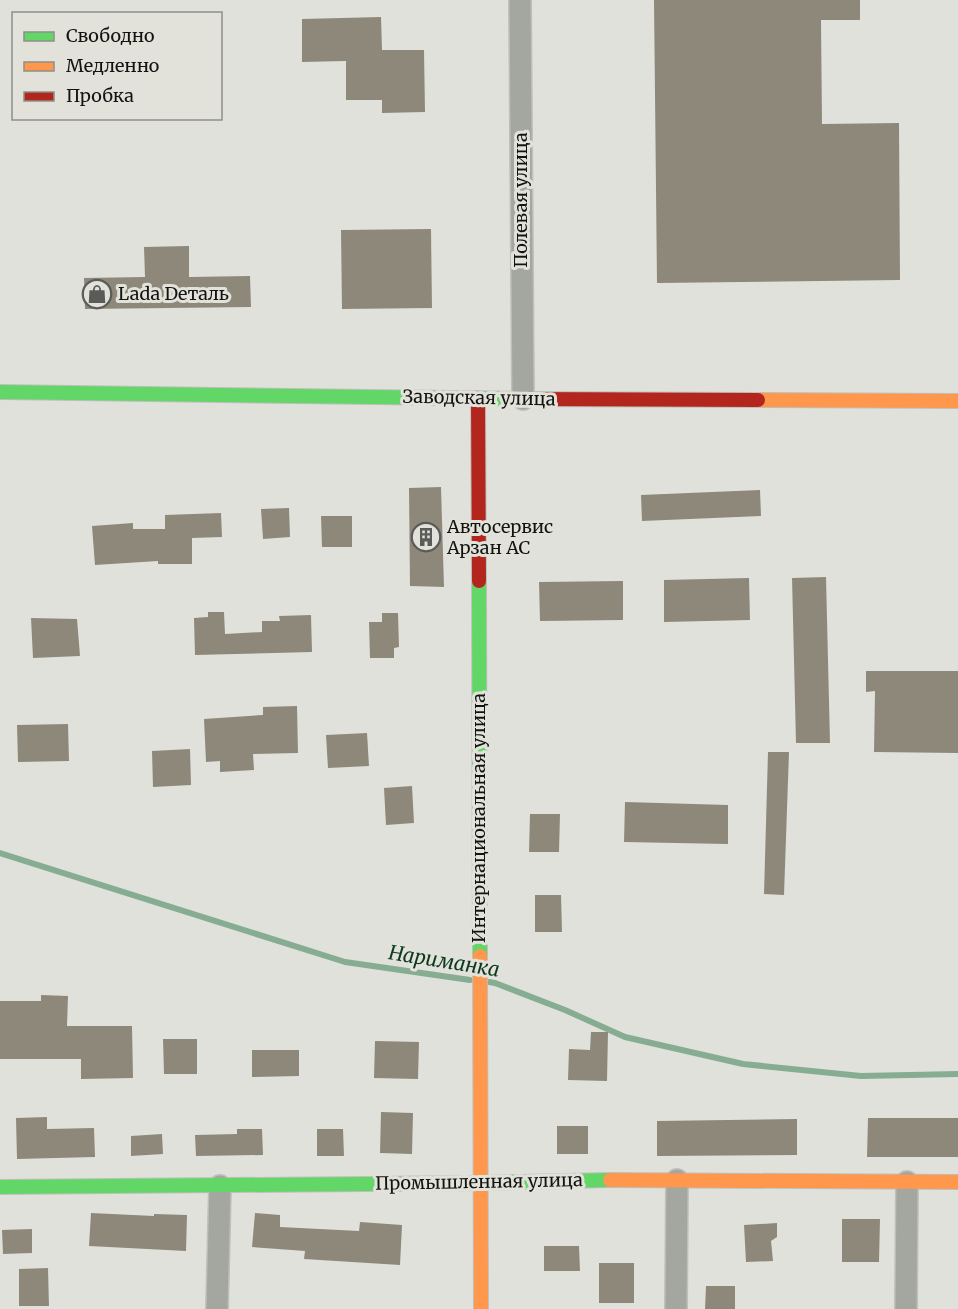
<svg xmlns="http://www.w3.org/2000/svg" width="958" height="1309" viewBox="0 0 958 1309" font-family="Merriweather,serif">
  <style>
    .lines { fill: none; stroke-linecap: round; stroke-linejoin: round }
    .stream { stroke: #86ad92; stroke-width: 6 }
    .building { fill: #8e887b }
    .street-casing { stroke: #bfbfbc; stroke-width: 24 }
    .fast-casing { stroke: #bfbfbc; stroke-width: 16 }
    .slow-casing { stroke: #bfbfbc; stroke-width: 16 }
    .jam-casing { stroke: #bfbfbc; stroke-width: 16 }
    .street { stroke: #a4a7a0; stroke-width: 21 }
    .fast { stroke: #63d668; stroke-width: 14 }
    .slow { stroke: #ff974d; stroke-width: 14 }
    .jam { stroke: #b3261e; stroke-width: 14 }
    .labels { text-anchor: middle; stroke-width: 6; stroke-linejoin: round; paint-order: stroke }
    .street-label { font-size: 18px; fill: #131311; stroke: #e2e2db }
    .poi-label { font-size: 18px; fill: #131311; stroke: #e2e2db; text-anchor: start }
    .water-label { font-size: 20px; font-style: italic; fill: #0b391f; stroke: #e2e2db }
  </style>
  <rect width="100%" height="100%" fill="#e1e1dc"/>
  <g class="lines">
    <g class="stream">
      <path d="M0,853L345,962L470,980"/>
      <path d="M489,982L495,983L565,1010L625,1037L743,1064L861,1076L958,1074"/>
    </g>
  </g>
  <g class="building">
    <path d="M654,0H860V20H821L822,124L899,123L900,280L657,283Z"/>
    <path d="M381,17L382,50H424L425,112L382,113V100H346V61L302,62V19Z"/>
    <path d="M431,229L432,308L342,309L341,230Z"/>
    <path d="M189,246V277L250,276L251,307L85,309L84,278L145,277L144,247Z"/>
    <path d="M441,487L444,587L410,586L409,488Z"/>
    <path d="M760,490L761,516L642,521L641,495Z"/>
    <path d="M289,508L290,537L263,539L261,509Z"/>
    <path d="M221,513L222,537L192,538V564H158V561L95,565L92,526L133,523V529H165V515Z"/>
    <path d="M321,516H352V547H322Z"/>
    <path d="M826,577L830,743H796L792,578Z"/>
    <path d="M749,578L750,620L664,622V580Z"/>
    <path d="M623,581V620L540,621L539,582Z"/>
    <path d="M208,612H224L225,634L262,632V621H280L279,616L311,615L312,652L195,655L194,618L208,617Z"/>
    <path d="M382,613H398L399,647L394,648V658H370L369,622H382Z"/>
    <path d="M31,618L77,619L80,656L33,658Z"/>
    <path d="M866,671H958V753L874,752L875,691L866,692Z"/>
    <path d="M297,706L298,753L253,754L254,770L220,772V761L206,762L204,719L263,715V707Z"/>
    <path d="M68,724L69,761L18,762L17,725Z"/>
    <path d="M367,733L369,766L328,768L326,735Z"/>
    <path d="M190,749L191,785L153,787L152,751Z"/>
    <path d="M768,752H789L784,895L764,894Z"/>
    <path d="M412,786L414,823L386,825L384,788Z"/>
    <path d="M625,802L728,805V844L624,842Z"/>
    <path d="M530,814H560L559,852H529Z"/>
    <path d="M535,895H561L562,932H535Z"/>
    <path d="M41,995L68,996L67,1026H132L133,1078L81,1079V1059H0V1001H41Z"/>
    <path d="M591,1032H608L607,1081L568,1080L569,1049L590,1050Z"/>
    <path d="M163,1039H197V1074H164Z"/>
    <path d="M375,1041L419,1042L418,1079L374,1078Z"/>
    <path d="M252,1050H299V1076L252,1077Z"/>
    <path d="M381,1112L413,1113L412,1154L380,1153Z"/>
    <path d="M47,1117V1129L94,1128L95,1157L17,1159L16,1118Z"/>
    <path d="M868,1118H958V1157H867Z"/>
    <path d="M797,1119V1155L657,1156V1121Z"/>
    <rect x="557" y="1126" width="31" height="28"/>
    <path d="M237,1129H262L263,1155L196,1156L195,1135L237,1134Z"/>
    <path d="M317,1129H343L344,1156H317Z"/>
    <path d="M162,1134L163,1154L131,1156V1136Z"/>
    <path d="M91,1213L154,1216V1214L187,1215L186,1251L89,1246Z"/>
    <path d="M255,1213L280,1215V1227L359,1231L360,1222L402,1225L400,1265L304,1259L305,1251L252,1247Z"/>
    <path d="M842,1219H880L879,1262H842Z"/>
    <path d="M777,1223V1237L771,1241L773,1261L746,1262L744,1225Z"/>
    <path d="M32,1229V1253L3,1254L2,1230Z"/>
    <path d="M544,1246H579L580,1271H544Z"/>
    <rect x="599" y="1263" width="35" height="40"/>
    <path d="M48,1268L49,1306H19V1269Z"/>
    <path d="M706,1286H735V1309H705Z"/>
  </g>
  <g class="lines">
    <g class="street-casing">
      <g id="street">
        <path d="M520,0L523,399"/>
        <path d="M217,1309L220,1186"/>
        <path d="M676,1309L677,1180"/>
        <path d="M906,1309L907,1182"/>
      </g>
    </g>
    <g class="fast-casing">
      <g id="fast">
        <path d="M0,392L524,399"/>
        <path d="M479,581L480,956"/>
        <path d="M0,1187L481,1183L610,1180"/>
      </g>
    </g>
    <g class="slow-casing">
      <g id="slow">
        <path d="M758,400L958,401"/>
        <path d="M480,956L481,1309"/>
        <path d="M610,1180L958,1182"/>
      </g>
    </g>
    <g class="jam-casing">
      <g id="jam">
        <path d="M478,398L479,581"/>
        <path d="M524,399L758,400"/>
      </g>
    </g>
    <use href="#street" class="street"/>
    <use href="#fast" class="fast"/>
    <use href="#slow" class="slow"/>
    <use href="#jam" class="jam"/>
  </g>
  <defs>
    <g id="shop-ring" transform="scale(1.5)"><circle r="9.5" fill="#e2e2db" stroke="#5b5b58" stroke-width="1.5"/><path d="M-5-2.5h2.3a2.7 3.5 0 0 1 5.4 0H5L5.5 6h-11ZM-1.5-2.5h3a1.5 2.3 0 0 0-3 0Z" fill="#5b5b58"/></g>
    <g id="building-ring" transform="scale(1.5)"><circle r="9.5" fill="#e2e2db" stroke="#5b5b58" stroke-width="1.5"/><path d="M-4-6H4V6H1V3H-1V6H-4ZM-2.5-4.3h1.7v1.8h-1.7ZM.8-4.3h1.7v1.8H.8ZM-2.5-1h1.7V.8h-1.7ZM.8-1h1.7V.8H.8Z" fill="#5b5b58"/></g>
  </defs>
  <g fill-rule="evenodd">
    <use href="#shop-ring" x="97" y="294"/>
    <use href="#building-ring" x="426" y="537"/>
  </g>
  <g class="labels">
    <g class="street-label">
      <text transform="translate(521 200) rotate(-90)" y="6">Полевая улица</text>
      <text transform="translate(479 398) rotate(1)" y="6">Заводская улица</text>
      <text transform="translate(479 818) rotate(-90)" y="6">Интернациональная улица</text>
      <text transform="translate(479 1182) rotate(-1)" y="6">Промышленная улица</text>
    </g>
    <g class="poi-label">
      <text x="118" y="300">Lada Dеталь</text>
      <text x="447" y="533">Автосервис<tspan x="447" dy="21">Арзан АС</tspan></text>
    </g>
    <g class="water-label">
      <text transform="translate(444 961) rotate(9)" y="7">Нариманка</text>
    </g>
  </g>
  <rect x="12" y="12" width="210" height="108" fill="#e2e2db" stroke="#8f8f8a" stroke-width="1.5"/>
  <rect x="24" y="32" width="30" height="9" fill="#63d668" stroke="#8f8f8a" stroke-width="1.5"/>
  <text x="66" y="42" font-size="18" fill="#131311">Свободно</text>
  <rect x="24" y="62" width="30" height="9" fill="#ff974d" stroke="#8f8f8a" stroke-width="1.5"/>
  <text x="66" y="72" font-size="18" fill="#131311">Медленно</text>
  <rect x="24" y="92" width="30" height="9" fill="#b3261e" stroke="#8f8f8a" stroke-width="1.5"/>
  <text x="66" y="102" font-size="18" fill="#131311">Пробка</text>
</svg>
